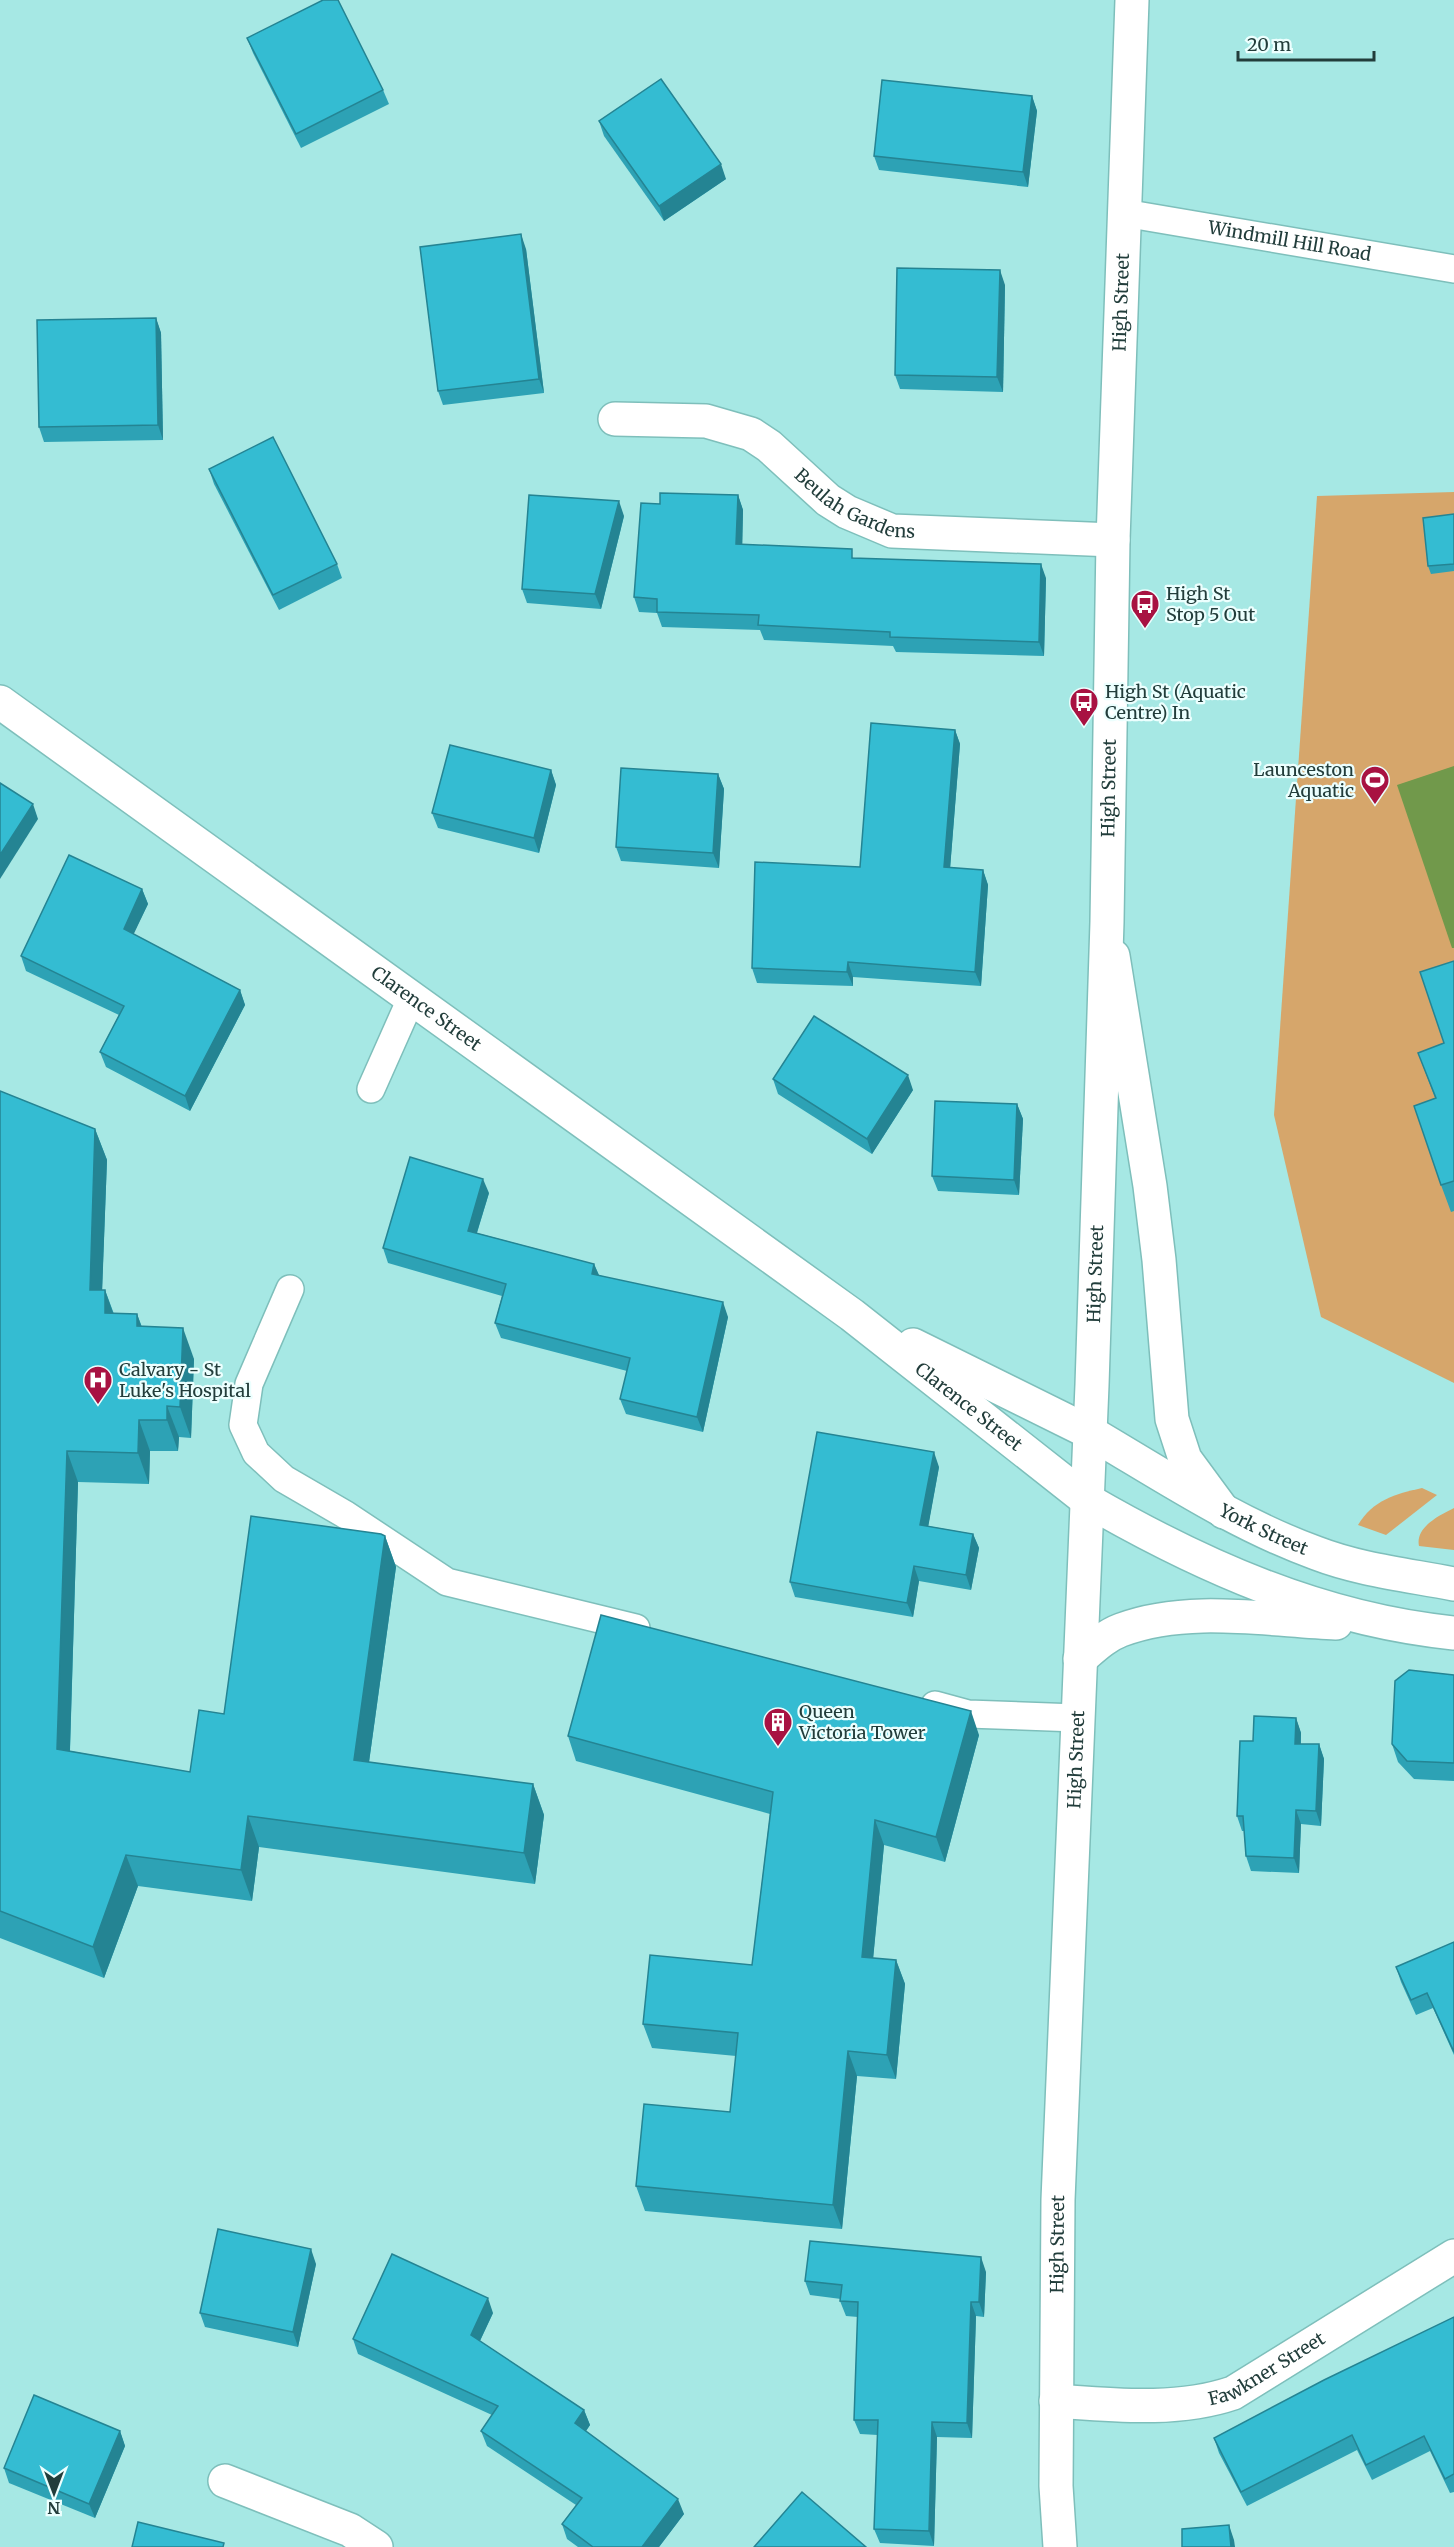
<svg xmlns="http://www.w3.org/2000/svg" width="1454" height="2547" viewBox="0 0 1454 2547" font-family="Merriweather,serif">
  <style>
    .green { fill: #d6a66b }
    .water { fill: #71994b }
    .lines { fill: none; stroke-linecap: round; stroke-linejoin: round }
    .service-casing { stroke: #7ebfbb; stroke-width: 30 }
    .minor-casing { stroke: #7ebfbb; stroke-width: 36 }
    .tertiary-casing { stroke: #7ebfbb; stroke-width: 36 }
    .secondary-casing { stroke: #7ebfbb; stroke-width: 36 }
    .service { stroke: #fff; stroke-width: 27 }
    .minor { stroke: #fff; stroke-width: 33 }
    .tertiary { stroke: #fff; stroke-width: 33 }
    .secondary { stroke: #fff; stroke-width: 33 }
    .wall { fill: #2da2b5 }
    .shaded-wall { fill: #248493 }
    .building { fill: #34bcd2; stroke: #248493; stroke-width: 1.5 }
    .labels { text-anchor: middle; stroke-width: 4.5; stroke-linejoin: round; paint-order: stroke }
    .street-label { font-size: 18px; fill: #223d3b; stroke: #ecfffe }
    .poi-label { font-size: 18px; fill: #223d3b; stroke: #ecfffe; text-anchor: start }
  </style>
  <rect width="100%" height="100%" fill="#a6e8e4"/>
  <g class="green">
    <path d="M1454,492V1383L1321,1317L1274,1115L1317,496Z"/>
    <path d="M1422,1488L1437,1495L1386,1535L1358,1525C1373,1500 1395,1494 1422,1488Z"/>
    <path d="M1454,1508V1550L1419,1546C1415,1527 1440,1515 1454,1508Z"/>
  </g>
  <path class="water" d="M1454,766V948H1452L1397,785Z"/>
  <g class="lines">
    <g class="service-casing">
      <g id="service">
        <path id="s1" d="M1124,213L1454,269"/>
        <path d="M371,1089L411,999"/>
        <path d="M290,1289L249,1384L243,1425L256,1453L284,1479L346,1515L447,1582L636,1628"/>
        <path d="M935,1705L968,1714L1077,1718"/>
      </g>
    </g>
    <g class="minor-casing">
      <g id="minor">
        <path id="s2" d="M615,419L706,421L751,434L769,446L828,500L847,512L892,531L1113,540"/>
        <path id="s3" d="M0,702L852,1315L1087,1500"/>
        <path d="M913,1345L1091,1433"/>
        <path id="s4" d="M1056,2401C1114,2405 1177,2412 1233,2393L1454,2256"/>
        <path d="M225,2481L350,2530L376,2547"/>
      </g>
    </g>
    <g class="tertiary-casing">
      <g id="tertiary">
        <path d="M1113,956L1150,1186L1159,1260L1172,1419L1185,1459L1224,1512"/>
        <path id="s5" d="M1091,1433C1164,1476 1236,1524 1316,1553C1360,1570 1408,1575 1454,1584"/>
        <path d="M1087,1500C1201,1566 1322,1620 1454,1633"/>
        <path d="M1080,1659C1093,1648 1105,1636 1121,1630C1187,1605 1267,1620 1336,1623"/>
      </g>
    </g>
    <g class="secondary-casing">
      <g id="secondary">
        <path id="s6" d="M1060,2547L1056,2486L1058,2200L1092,1385L1107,922L1113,540L1132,0"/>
      </g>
    </g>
    <use href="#service" class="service"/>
    <use href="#minor" class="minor"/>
    <use href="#tertiary" class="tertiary"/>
    <use href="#secondary" class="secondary"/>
  </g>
  <g class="wall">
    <path d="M247,38L383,90L389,104L301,148L253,53Z"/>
    <path d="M1032,96L1037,111L1028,187L879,170L874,156Z"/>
    <path d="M599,121L726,179L664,221L604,136Z"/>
    <path d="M526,249L544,393L443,405L438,391Z"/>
    <path d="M1005,285L1003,392L900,389L895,375Z"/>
    <path d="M156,318L161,333L163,440L44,442L39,427Z"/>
    <path d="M209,469L337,564L342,578L279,610L214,484Z"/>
    <path d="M738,495L743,510L742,545L855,558L1046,578L1044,656L896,652L893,646L764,640L760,630L662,627L657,613L639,612L634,597L660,504Z"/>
    <path d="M1454,514V571L1431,574L1428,566Z"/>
    <path d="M624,516L601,609L527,603L522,589Z"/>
    <path d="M955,730L960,744L950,868L983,870L988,885L981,986L853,977V986L757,983L752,968L860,867Z"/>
    <path d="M551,770L556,785L539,853L438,828L432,813Z"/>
    <path d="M718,774L724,789L719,868L621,861L616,847Z"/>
    <path d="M142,889L148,904L133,934L240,990L245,1005L190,1111L106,1067L100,1052L119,1015L26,971L21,956Z"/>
    <path d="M1454,961V1211L1451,1212L1441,1185L1435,1098L1418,1053L1444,1043Z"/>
    <path d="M773,1079L913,1090L872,1154L778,1094Z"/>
    <path d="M0,1091L95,1129L107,1160L102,1290H105L114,1314H137L142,1327L194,1359L191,1438L179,1437L178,1451H150L149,1484L78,1482L70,1751L190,1772L224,1714L385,1536L396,1567L369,1762L533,1784L544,1815L535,1884L259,1847L252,1901L138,1886L104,1978L0,1938Z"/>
    <path d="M1017,1104L1023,1119L1019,1195L938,1191L932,1176Z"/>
    <path d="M489,1193L477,1233L594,1264L599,1275L728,1317L703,1432L626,1414L620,1399L627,1371L501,1338L495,1323L502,1296L388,1263L383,1248Z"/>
    <path d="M939,1467L928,1526L973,1534L979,1548L971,1590L919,1581L913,1617L795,1597L790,1582Z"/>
    <path d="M1454,1675V1781L1414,1779L1398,1762L1392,1744Z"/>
    <path d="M1296,1718L1301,1733V1744H1319L1324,1759L1321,1826L1301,1824L1299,1873L1251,1871L1246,1856L1244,1831H1242L1237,1816L1253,1741Z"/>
    <path d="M979,1735L945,1862L884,1845L873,1958L896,1960L905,1984L896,2079L857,2076L842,2229L645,2211L636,2186L730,2112L736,2056L652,2048L643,2024L752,1965L770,1814L576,1761L568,1736Z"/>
    <path d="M1454,1942V2055L1433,2008L1416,2015L1401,1982L1396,1967Z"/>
    <path d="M316,2264L298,2347L205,2327L200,2313Z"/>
    <path d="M986,2272L984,2317L976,2316L972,2438L937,2437L934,2546L880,2543L874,2529L878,2435L860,2434L854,2420L858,2317L846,2316L840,2301L841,2299L810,2295L805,2281Z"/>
    <path d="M493,2313L480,2341L584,2410L590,2425L586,2431L684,2514L659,2547H578L567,2539L562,2524L576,2505L487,2446L481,2431L492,2415L358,2354L353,2339Z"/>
    <path d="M1454,2317V2492L1450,2493L1430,2451L1372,2480L1357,2450L1247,2506L1219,2453L1214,2438Z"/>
    <path d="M120,2431L125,2446L95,2518L9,2483L4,2468Z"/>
  </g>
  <g class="shaded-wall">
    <path d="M1032,96L1037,111L1028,187L1023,172Z"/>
    <path d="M721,164L726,179L664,221L659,206Z"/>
    <path d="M521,234L526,249L544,393L539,379Z"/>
    <path d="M1000,270L1005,285L1003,392L997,377Z"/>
    <path d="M156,318L161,333L163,440L158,425Z"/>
    <path d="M738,495L743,510L742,559L736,544Z"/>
    <path d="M619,501L624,516L601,609L595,594Z"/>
    <path d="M1041,564L1046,578L1044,656L1039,642Z"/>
    <path d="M955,730L960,744L949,882L944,867Z"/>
    <path d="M551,770L556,785L539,853L534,838Z"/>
    <path d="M718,774L724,789L719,868L713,853Z"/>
    <path d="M33,804L38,819L0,879V855Z"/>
    <path d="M983,870L988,885L981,986L975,972Z"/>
    <path d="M142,889L148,904L129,944L124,929Z"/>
    <path d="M848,962L853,977V986L847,972Z"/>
    <path d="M240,990L245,1005L190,1111L185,1096Z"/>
    <path d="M908,1075L913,1090L872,1154L867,1139Z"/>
    <path d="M1017,1104L1023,1119L1019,1195L1014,1180Z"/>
    <path d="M95,1129L107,1160L101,1321L90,1290Z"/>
    <path d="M483,1179L489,1193L473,1245L468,1231Z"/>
    <path d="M594,1264L600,1278L592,1274Z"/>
    <path d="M105,1290L116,1321L105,1313Z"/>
    <path d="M723,1302L728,1317L703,1432L697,1417Z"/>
    <path d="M137,1314L148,1345L137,1326Z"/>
    <path d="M183,1328L194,1359L191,1438L180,1407Z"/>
    <path d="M167,1406L179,1437L178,1451L167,1420Z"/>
    <path d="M139,1420L150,1451L149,1484L138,1453Z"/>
    <path d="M67,1451L78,1482L69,1780L57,1749Z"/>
    <path d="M934,1452L939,1467L926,1539L920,1525Z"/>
    <path d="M973,1534L979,1548L971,1590L966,1575Z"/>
    <path d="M385,1536L396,1567L365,1791L354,1760Z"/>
    <path d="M914,1566L919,1581L913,1617L907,1603Z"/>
    <path d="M971,1711L979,1735L945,1862L936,1837Z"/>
    <path d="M1296,1718L1301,1733L1300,1758L1295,1744Z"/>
    <path d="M1319,1744L1324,1759L1321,1826L1316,1811Z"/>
    <path d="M533,1784L544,1815L535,1884L524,1853Z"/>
    <path d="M1296,1810L1301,1824L1299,1873L1294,1858Z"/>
    <path d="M248,1816L259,1847L252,1901L241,1870Z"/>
    <path d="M875,1820L884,1845L871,1981L862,1957Z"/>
    <path d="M126,1855L138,1886L104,1978L93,1947Z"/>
    <path d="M896,1960L905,1984L896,2079L887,2055Z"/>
    <path d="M848,2051L857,2076L842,2229L833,2205Z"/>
    <path d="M311,2249L316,2264L298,2347L293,2332Z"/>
    <path d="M981,2257L986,2272L984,2317L979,2302Z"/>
    <path d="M488,2298L493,2313L476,2349L471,2335Z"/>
    <path d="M971,2302L976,2316L972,2438L967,2423Z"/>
    <path d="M584,2410L590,2425L581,2438L575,2423Z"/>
    <path d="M932,2422L937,2437L934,2546L929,2531Z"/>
    <path d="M120,2431L125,2446L95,2518L89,2504Z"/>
    <path d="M678,2499L684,2514L659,2547H642Z"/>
    <path d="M1229,2525L1234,2540L1235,2547H1231Z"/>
  </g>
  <g class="building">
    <path d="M323,0H338L383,90L296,134L247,38Z"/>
    <path d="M661,79L721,164L659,206L599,121Z"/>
    <path d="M882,80L1032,96L1023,172L874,156Z"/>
    <path d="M521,234L539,379L438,391L420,247Z"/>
    <path d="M897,268L1000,270L997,377L895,375Z"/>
    <path d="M156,318L158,425L39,427L37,320Z"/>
    <path d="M273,437L337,564L273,595L209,469Z"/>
    <path d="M660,493L738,495L736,544L852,549V558L1041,564L1039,642L890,637V632L758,625L759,615L657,612V599L634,597L641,503L660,504Z"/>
    <path d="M529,495L619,501L595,594L522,589Z"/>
    <path d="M1454,514V564L1428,566L1423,518Z"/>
    <path d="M871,723L955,730L944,867L983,870L975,972L848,962L847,972L752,968L755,862L860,867Z"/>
    <path d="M450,745L551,770L534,838L432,813Z"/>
    <path d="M621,768L718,774L713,853L616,847Z"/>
    <path d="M0,783L33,804L0,855Z"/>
    <path d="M69,855L142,889L124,929L240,990L185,1096L100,1052L124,1006L21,956Z"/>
    <path d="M1454,961V1181L1441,1185L1414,1106L1436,1098L1418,1053L1444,1043L1420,972Z"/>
    <path d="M814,1016L908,1075L867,1139L773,1079Z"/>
    <path d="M0,1091L95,1129L90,1290H105V1313L137,1314V1326L183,1328L180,1407L167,1406V1420H139L138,1453L67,1451L57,1749L190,1772L199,1710L224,1714L251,1516L381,1534L385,1536L354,1760L533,1784L524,1853L248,1816L241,1870L126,1855L93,1947L0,1911Z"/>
    <path d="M935,1101L1017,1104L1014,1180L932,1176Z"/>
    <path d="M410,1157L483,1179L468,1231L594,1264L592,1274L723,1302L697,1417L620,1399L630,1358L495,1323L506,1284L383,1248Z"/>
    <path d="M817,1432L934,1452L920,1525L973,1534L966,1575L914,1566L907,1603L790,1582Z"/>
    <path d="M601,1615L971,1711L936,1837L875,1820L862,1957L896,1960L887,2055L848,2051L833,2205L636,2186L644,2104L730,2112L738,2033L643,2024L650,1955L752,1965L773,1792L568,1736Z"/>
    <path d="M1409,1670L1454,1675V1763L1407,1761L1392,1744L1395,1681Z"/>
    <path d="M1254,1716L1296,1718L1295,1744H1319L1316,1811L1296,1810L1294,1858L1246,1856L1243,1816H1237L1240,1741H1253Z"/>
    <path d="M1454,1942V2052L1427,1993L1411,2000L1396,1967Z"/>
    <path d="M218,2229L311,2249L293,2332L200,2313Z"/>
    <path d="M810,2241L981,2257L979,2302H971L967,2423L932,2422L929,2531L874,2529L878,2420H854L858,2302L840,2301L842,2285L805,2281Z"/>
    <path d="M392,2254L488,2298L471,2335L584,2410L575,2423L678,2499L642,2547H593L562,2524L582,2498L481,2431L498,2406L353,2339Z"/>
    <path d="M1454,2317V2474L1445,2479L1424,2436L1366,2465L1352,2435L1241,2492L1214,2438L1324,2380Z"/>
    <path d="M34,2395L120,2431L89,2504L4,2468Z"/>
    <path d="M802,2492L866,2547H754Z"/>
    <path d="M138,2522L224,2543L223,2547H132Z"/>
    <path d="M1229,2525L1231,2547H1182V2529Z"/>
  </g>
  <defs>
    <g id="bus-pin" transform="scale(1.5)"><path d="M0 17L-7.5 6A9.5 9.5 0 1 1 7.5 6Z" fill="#a81242" stroke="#ecfffe"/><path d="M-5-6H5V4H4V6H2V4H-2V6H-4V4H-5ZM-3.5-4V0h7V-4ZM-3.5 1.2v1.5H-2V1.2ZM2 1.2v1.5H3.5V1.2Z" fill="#fff"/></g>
    <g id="stadium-pin" transform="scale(1.5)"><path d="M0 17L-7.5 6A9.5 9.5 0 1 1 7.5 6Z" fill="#a81242" stroke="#ecfffe"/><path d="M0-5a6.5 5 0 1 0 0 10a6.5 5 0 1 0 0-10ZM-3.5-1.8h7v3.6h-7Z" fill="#fff"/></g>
    <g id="hospital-pin" transform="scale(1.5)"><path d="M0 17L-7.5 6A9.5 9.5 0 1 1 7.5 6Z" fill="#a81242" stroke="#ecfffe"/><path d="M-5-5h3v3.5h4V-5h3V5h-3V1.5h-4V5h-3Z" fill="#fff"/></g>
    <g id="building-pin" transform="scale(1.5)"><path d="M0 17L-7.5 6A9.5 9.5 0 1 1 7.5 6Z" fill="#a81242" stroke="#ecfffe"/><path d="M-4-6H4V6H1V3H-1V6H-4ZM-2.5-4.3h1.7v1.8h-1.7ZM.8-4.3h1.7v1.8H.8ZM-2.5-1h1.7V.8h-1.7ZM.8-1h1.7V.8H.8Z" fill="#fff"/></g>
  </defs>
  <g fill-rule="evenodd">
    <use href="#bus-pin" x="1145" y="604"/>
    <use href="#bus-pin" x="1084" y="702"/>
    <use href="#stadium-pin" x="1375" y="780"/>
    <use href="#hospital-pin" x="98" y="1380"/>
    <use href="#building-pin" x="778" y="1722"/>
  </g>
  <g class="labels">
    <g class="street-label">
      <text dy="6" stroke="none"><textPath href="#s1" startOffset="168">Windmill Hill Road</textPath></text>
      <text dy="6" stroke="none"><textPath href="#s6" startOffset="2246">High Street</textPath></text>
      <text dy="6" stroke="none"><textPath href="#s2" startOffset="266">Beulah Gardens</textPath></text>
      <text dy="6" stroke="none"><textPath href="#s6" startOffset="1760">High Street</textPath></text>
      <text dy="6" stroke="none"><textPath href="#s3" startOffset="525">Clarence Street</textPath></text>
      <text dy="6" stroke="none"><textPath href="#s6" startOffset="1274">High Street</textPath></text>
      <text dy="6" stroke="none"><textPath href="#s3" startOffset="1198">Clarence Street</textPath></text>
      <text dy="6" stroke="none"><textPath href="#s5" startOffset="198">York Street</textPath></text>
      <text dy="6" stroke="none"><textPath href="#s6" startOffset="788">High Street</textPath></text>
      <text dy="6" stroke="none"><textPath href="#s6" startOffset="303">High Street</textPath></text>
      <text dy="6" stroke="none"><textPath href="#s4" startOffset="219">Fawkner Street</textPath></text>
    </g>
    <g class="poi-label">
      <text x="1166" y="600">High St<tspan x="1166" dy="21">Stop 5 Out</tspan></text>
      <text x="1105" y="698">High St (Aquatic<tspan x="1105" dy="21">Centre) In</tspan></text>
      <text x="1354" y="776" text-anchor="end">Launceston<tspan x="1354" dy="21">Aquatic</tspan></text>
      <text x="119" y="1376">Calvary - St<tspan x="119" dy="21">Luke's Hospital</tspan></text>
      <text x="799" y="1718">Queen<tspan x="799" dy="21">Victoria Tower</tspan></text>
    </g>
  </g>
  <g transform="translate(54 2493) rotate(180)" stroke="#ecfffe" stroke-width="4.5" paint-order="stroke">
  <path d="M0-4.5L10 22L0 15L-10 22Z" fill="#223d3b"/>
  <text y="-9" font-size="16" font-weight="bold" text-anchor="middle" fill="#223d3b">N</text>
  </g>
  <path d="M1238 51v9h136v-9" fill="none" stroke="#223d3b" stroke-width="3"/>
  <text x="1247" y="51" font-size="18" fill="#223d3b" stroke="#ecfffe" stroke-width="4.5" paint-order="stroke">20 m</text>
</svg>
